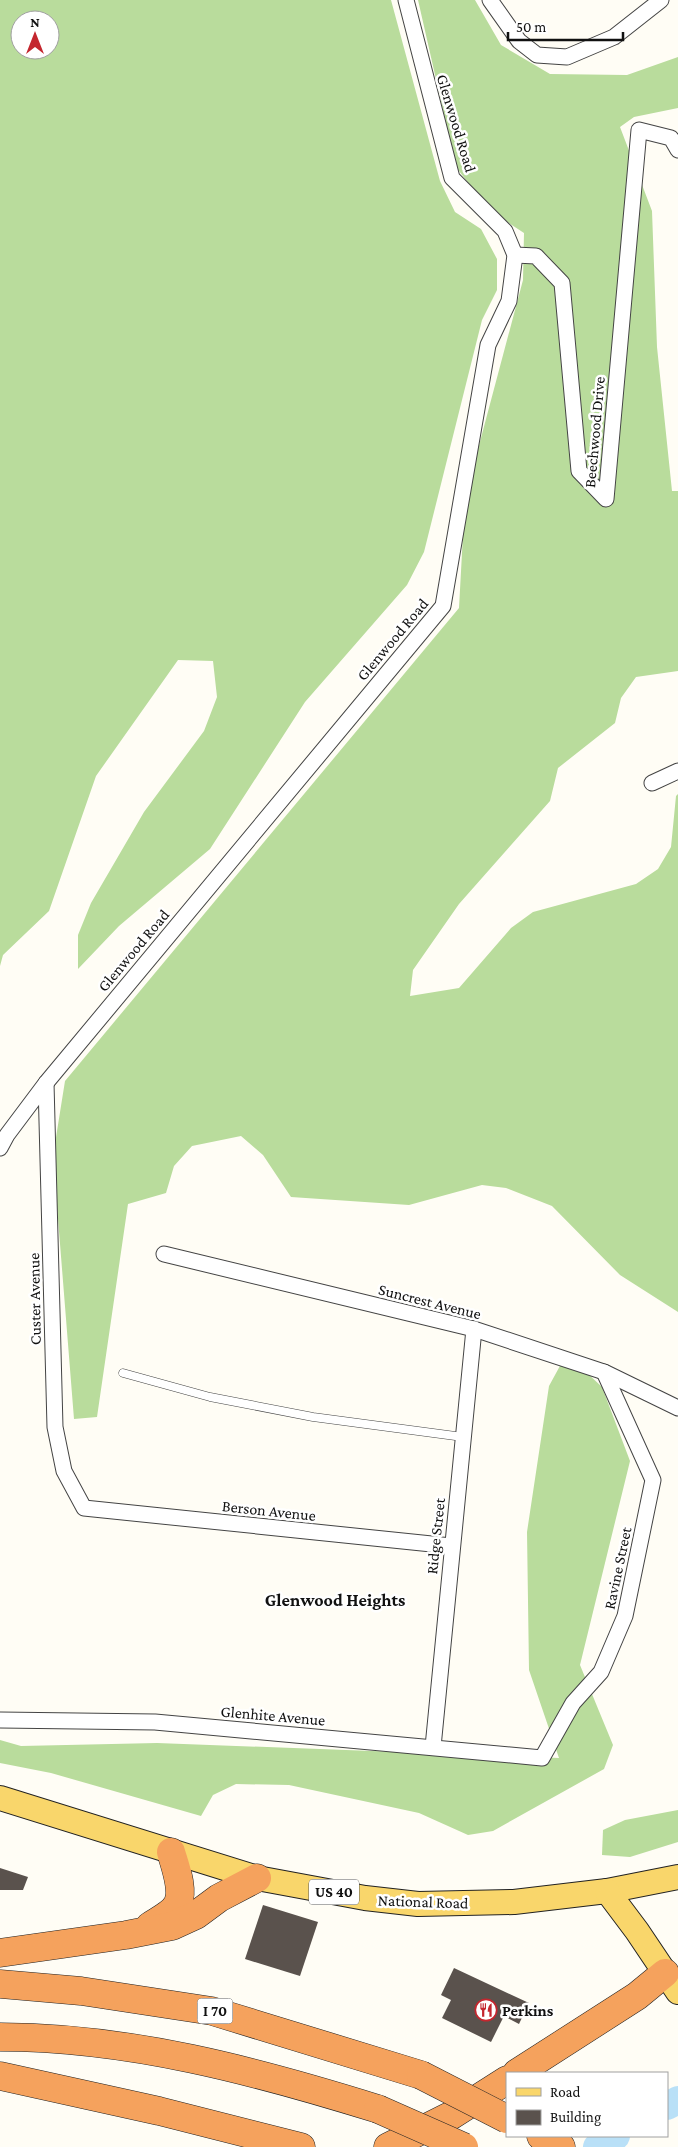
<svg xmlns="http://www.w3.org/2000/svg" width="678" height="2147" viewBox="0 0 678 2147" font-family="'Crimson Pro',serif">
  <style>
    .forest { fill: #b9dc9c; fill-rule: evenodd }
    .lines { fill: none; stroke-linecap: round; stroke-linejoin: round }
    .river { stroke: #b9e0f7; stroke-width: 28 }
    .building { fill: #5a524d }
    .lane-casing { stroke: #444; stroke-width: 9 }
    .street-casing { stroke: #444; stroke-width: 17 }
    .primary-casing { stroke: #222; stroke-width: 26 }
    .highway-casing { stroke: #222; stroke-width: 29 }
    .lane { stroke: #fff; stroke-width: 8 }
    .street { stroke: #fff; stroke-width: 15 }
    .primary { stroke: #f9d66b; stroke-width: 24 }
    .highway { stroke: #f5a25d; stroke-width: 28 }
    .highway-bridge-casing { stroke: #222; stroke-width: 29; stroke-linecap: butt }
    .highway-bridge { stroke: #f5a25d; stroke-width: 28 }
    .labels { text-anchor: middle; stroke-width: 5; stroke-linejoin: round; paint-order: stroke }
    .shield { fill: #fff; stroke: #585858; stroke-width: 1 }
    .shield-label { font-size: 15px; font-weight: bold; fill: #111 }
    .street-label { font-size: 16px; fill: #111; stroke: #fff }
    .poi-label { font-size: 16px; font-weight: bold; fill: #111; stroke: #fff; text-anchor: start }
    .neighbourhood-label { font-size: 18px; font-weight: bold; fill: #111; stroke: #fff }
  </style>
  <rect width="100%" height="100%" fill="#fffdf5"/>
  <g class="forest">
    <path d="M0,0H391L440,181L455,212L481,229L497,259V290L482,320L424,552L407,585L305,702L210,849L119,926L78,969V935L91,903L144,812L204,731L217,697L213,661L178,660L96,776L49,911L3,955L0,966ZM20,20H50V50H20Z"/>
    <path d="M418,0H475L501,45L550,74L627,75L678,57V108L634,117L620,127L652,211L657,347L672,491H678V671L636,677L621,698L615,723L558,768L550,801L459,904L413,970L410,996L459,988L511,928L533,912L636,884L658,869L671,847L676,796L678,794V1312L620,1275L552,1206L506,1188L482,1185L409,1205L291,1197L263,1155L241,1136L192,1146L174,1166L166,1193L128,1204L97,1417L74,1419L53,1156L65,1081L459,608L465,498L523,280L524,233L489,210L456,167Z"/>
    <path d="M561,1364L585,1371L602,1387L630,1461L580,1665L613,1745L604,1769L493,1831L468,1835L419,1813L289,1785L236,1784L213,1795L201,1816L51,1773L0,1763V1740L21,1746L157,1743L559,1758L529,1670L527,1532L549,1386Z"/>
    <path d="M678,1810V1842L630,1857L602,1855L603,1830L625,1820Z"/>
  </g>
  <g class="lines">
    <g class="river">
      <path d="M667,2106L678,2100"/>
      <path d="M597,2147L616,2136"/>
    </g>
  </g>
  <g class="building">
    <path d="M0,1868L28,1877L23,1890H0Z"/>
    <path d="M263,1905L318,1922L300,1976L245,1959Z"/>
    <path d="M454,1968L529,2003L519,2024L504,2016L491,2042L442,2018L451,2000L441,1995Z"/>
  </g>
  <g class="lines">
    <g class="lane-casing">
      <path id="lane" d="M123,1373L210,1397L313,1417L463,1437"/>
    </g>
    <g class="street-casing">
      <g id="street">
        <path d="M490,0L519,41L537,55L567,57L614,37L661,0"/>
        <path d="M515,255L536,256L562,283L579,471L606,499L639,130L671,138L678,150"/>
        <path d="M652,783L678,771"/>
        <path d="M46,1083L55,1427L64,1471L84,1508L451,1546"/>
        <path d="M0,1148L7,1135L46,1083L443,606L488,345L509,301L515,255L505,231L452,178L406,0"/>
        <path d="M164,1254L474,1329L604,1372L678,1408"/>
        <path d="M0,1720L155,1722L542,1758L573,1703L601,1672L625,1616L653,1480L604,1372"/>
        <path d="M433,1747L474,1329"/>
      </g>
    </g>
    <g class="primary-casing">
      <g id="primary">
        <path d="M0,1798L257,1878L365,1898L418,1904L514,1902L607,1891L678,1877"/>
        <path d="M607,1891L637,1931L678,1992"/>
      </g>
    </g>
    <g class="highway-casing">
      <g id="highway">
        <path d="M150,1926C159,1920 174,1913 178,1903C184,1889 175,1866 171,1852"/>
        <path d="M0,1953L126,1935L172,1926L196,1915L219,1898L257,1878"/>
        <path d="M0,1984L81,1991L212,2011L421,2075"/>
        <path d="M0,2037C129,2037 256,2071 378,2109"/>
        <path d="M517,2073L637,1996L665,1973"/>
        <path d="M0,2076L159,2111L301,2147"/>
        <path d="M541,2136L561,2147"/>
        <path d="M388,2147L452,2115L507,2080"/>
      </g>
    </g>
    <use href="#lane" class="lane"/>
    <use href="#street" class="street"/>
    <use href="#primary" class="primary"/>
    <use href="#highway" class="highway"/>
    <g class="highway-bridge-casing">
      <g id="highway-bridge">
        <path d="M421,2075L507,2119"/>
        <path d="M378,2109L464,2147"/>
      </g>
    </g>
    <use href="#highway-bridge" class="highway-bridge"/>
  </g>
  <defs>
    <g id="restaurant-ring" transform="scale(1.125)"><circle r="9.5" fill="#fff" stroke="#c4262e" stroke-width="1.5"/><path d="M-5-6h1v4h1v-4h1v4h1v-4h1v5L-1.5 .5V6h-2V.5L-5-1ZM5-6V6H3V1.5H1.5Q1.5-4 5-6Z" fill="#c4262e"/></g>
  </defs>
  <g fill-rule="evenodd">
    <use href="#restaurant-ring" x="486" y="2010"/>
  </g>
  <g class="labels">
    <g class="shield">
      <rect x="309" y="1879.5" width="50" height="25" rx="4"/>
      <rect x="197.5" y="1998.5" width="35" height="25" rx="4"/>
    </g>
    <g class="shield-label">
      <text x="334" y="1897">US 40</text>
      <text x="215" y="2016">I 70</text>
    </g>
    <g class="street-label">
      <text transform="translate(457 123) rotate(73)" y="6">Glenwood Road</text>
      <text transform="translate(594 432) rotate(-85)" y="6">Beechwood Drive</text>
      <text transform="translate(392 639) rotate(-50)" y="6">Glenwood Road</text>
      <text transform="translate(133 950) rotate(-50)" y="6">Glenwood Road</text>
      <text transform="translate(34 1299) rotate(-91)" y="6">Custer Avenue</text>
      <text transform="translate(430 1301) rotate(14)" y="6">Suncrest Avenue</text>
      <text transform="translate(269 1510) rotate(6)" y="6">Berson Avenue</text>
      <text transform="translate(435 1536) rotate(-84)" y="6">Ridge Street</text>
      <text transform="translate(617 1568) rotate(-78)" y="6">Ravine Street</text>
      <text transform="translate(273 1715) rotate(5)" y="6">Glenhite Avenue</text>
      <text transform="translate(423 1901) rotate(2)" y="6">National Road</text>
    </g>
    <g class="poi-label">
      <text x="502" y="2016">Perkins</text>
    </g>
    <g class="neighbourhood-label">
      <text x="335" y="1606">Glenwood Heights</text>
    </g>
  </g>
  <rect x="506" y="2072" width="162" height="65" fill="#ffffff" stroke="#a0a0a0"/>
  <rect x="516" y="2088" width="25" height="8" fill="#f9d66b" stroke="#a0a0a0"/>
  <text x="550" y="2097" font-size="15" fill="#111111">Road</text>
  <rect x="516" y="2110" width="25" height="15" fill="#5a524d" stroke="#a0a0a0"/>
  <text x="550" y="2122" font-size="15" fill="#111111">Building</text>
  <g transform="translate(35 35)"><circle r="24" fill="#ffffff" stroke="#a0a0a0"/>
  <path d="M0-4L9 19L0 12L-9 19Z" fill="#c4262e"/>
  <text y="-8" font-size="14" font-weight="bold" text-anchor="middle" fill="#111111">N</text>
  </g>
  <path d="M508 32v8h115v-8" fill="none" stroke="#111111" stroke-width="2.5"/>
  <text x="516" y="32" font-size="15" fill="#111111" stroke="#ffffff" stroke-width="4" paint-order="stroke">50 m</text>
</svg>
